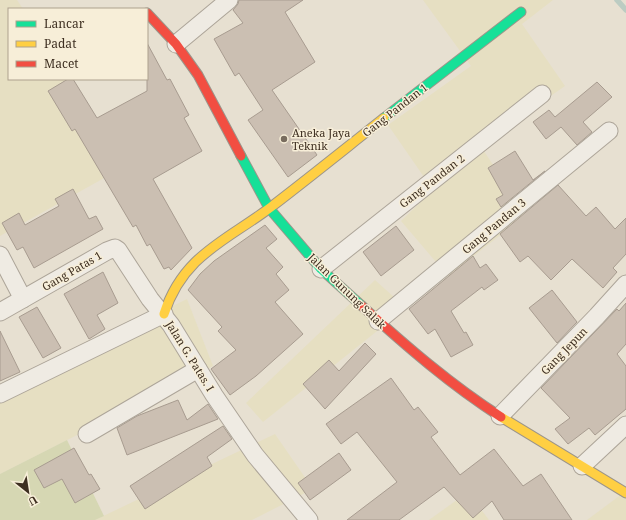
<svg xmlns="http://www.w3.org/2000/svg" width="626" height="520" viewBox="0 0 626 520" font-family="'Noto Serif',serif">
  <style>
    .farmland { fill: #e6dfc2 }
    .green { fill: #d6d7b3 }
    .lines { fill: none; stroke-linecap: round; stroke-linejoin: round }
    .stream { stroke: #bcccc2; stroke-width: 5.5 }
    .building { fill: #cbbfb2; stroke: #a89c90 }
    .street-casing { stroke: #ada599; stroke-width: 19 }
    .fast-casing { stroke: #9c958a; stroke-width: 11 }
    .slow-casing { stroke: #9c958a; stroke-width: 11 }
    .jam-casing { stroke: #9c958a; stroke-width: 11 }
    .street { stroke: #efebe3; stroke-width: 17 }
    .fast { stroke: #16e098; stroke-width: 9 }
    .slow { stroke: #ffcf43; stroke-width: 9 }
    .jam { stroke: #f24e42; stroke-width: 9 }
    .poi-dot { fill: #786c5e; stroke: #f7eed8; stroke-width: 1.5 }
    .labels { text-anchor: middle; stroke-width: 3; stroke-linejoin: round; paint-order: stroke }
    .street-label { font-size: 11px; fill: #3d2e20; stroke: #f7eed8 }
    .poi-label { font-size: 11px; fill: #3d2e20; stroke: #f7eed8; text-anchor: start }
  </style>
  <rect width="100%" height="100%" fill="#e7e0d1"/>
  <g class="farmland">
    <path d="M0,0H17L23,9H9V79H67L115,172L0,236Z"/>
    <path d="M423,0H553L522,24L565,86L480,145L526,215L448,276L401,221L433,190L388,125L471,66Z"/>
    <path d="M375,280L406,308L263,422L246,403Z"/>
    <path d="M187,299L213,366L0,474V391Z"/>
    <path d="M275,434L313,489L252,520H95Z"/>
    <path d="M626,491V520H587Z"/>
    <path d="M468,492L489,520H429Z"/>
  </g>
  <path class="green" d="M67,440L104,516L95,520H0V474Z"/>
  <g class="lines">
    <path class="stream" d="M617,0L626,10"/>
  </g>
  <g class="building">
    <path d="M239,0H303L285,12L315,62L272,90L317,155L288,177L248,120L263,110L239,73L235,76L214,39L243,23L233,10L238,4Z"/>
    <path d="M147,43L167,80L170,79L189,115L184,118L202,151L153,179L192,248L171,270L169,267L164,269L150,244L147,246L136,225L133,227L75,129L72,131L48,91L68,79H73L97,118L147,91Z"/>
    <path d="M597,82L612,97L583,122L592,132L577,145L561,127L546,139L533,122L549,110L555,117Z"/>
    <path d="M515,151L533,180L545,171L501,207L496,199L503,195L488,168Z"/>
    <path d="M558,185L586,216L596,207L615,229L626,218V254L613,268L617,272L603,288L572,259L551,280L528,256L520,262L500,234Z"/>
    <path d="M73,189L89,219L96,216L103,229L34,268L23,247L17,250L2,223L19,213L25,225L59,206L55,199Z"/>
    <path d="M265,225L277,239L266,248L283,267L276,274L289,290L275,302L303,334L256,376L230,395L211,369L236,350L218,331L222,327L188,290L200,274L214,261Z"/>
    <path d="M396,226L414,250L381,276L363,252Z"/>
    <path d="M473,256L480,268L486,264L498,280L484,290L482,287L451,311L464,333L466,332L473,345L451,357L435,329L428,334L409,309Z"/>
    <path d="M103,272L118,303L97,315L105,329L89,339L64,294Z"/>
    <path d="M552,290L577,322L557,343L529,308Z"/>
    <path d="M626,303V344L617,354L626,366V409L595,435L589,428L568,444L555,429L570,418L541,388L617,309L619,311Z"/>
    <path d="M37,307L61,348L43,358L19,317Z"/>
    <path d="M0,331L20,372L0,381Z"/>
    <path d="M365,343L376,354L325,409L303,384L329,360L339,371Z"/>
    <path d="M391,378L414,410L418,407L438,432L431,437L460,475L494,449L523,486L541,474L572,520H504L492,501L473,518L444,487L399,520H347L397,482L357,432L341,444L326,424Z"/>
    <path d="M178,400L187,420L208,404L218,419L127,455L117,428L137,416Z"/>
    <path d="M223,426L232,439L207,457L212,466L145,509L130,486Z"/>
    <path d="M74,448L89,475L91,474L100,489L75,503L62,479L44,488L34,470Z"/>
    <path d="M339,453L351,470L310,500L298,483Z"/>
  </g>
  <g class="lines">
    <g class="street-casing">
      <g id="street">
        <path d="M176,44L229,0"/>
        <path d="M0,255L23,299"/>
        <path d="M321,269L542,94"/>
        <path d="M0,312L107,251L115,248L118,250L150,299L171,325L214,395L255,455L309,520"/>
        <path d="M378,321L609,131"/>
        <path d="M0,394L164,314"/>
        <path d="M500,416L597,316L626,284"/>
        <path d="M87,434L198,369"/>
        <path d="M582,466L626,425"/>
      </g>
    </g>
    <g class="fast-casing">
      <g id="fast">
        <path d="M384,118L521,12"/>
        <path d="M241,156L269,208L321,269L362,306"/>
      </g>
    </g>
    <g class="slow-casing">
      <g id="slow">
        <path d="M164,314C183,255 226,241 271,207C309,178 346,148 384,118"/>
        <path d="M501,417L626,493"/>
      </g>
    </g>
    <g class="jam-casing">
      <g id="jam">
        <path d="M147,13L176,44L198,75L241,156"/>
        <path d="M362,306C406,346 451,385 501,417"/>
      </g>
    </g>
    <use href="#street" class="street"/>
    <use href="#fast" class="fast"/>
    <use href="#slow" class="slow"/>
    <use href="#jam" class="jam"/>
  </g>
  <circle class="poi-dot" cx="284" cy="139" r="4"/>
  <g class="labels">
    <g class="street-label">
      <text transform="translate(395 110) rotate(-38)" y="4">Gang Pandan 1</text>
      <text transform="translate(432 181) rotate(-38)" y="4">Gang Pandan 2</text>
      <text transform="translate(494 226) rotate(-40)" y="4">Gang Pandan 3</text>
      <text transform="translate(72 271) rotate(-30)" y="4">Gang Patas 1</text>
      <text transform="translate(347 291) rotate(44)" y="4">Jalan Gunung Salak</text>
      <text transform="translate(564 351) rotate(-46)" y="4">Gang Jepun</text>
      <text transform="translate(190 356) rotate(58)" y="4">Jalan G. Patas. I</text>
    </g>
    <g class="poi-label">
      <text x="292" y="137">Aneka Jaya<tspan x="292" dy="13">Teknik</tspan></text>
    </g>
  </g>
  <rect x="8" y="8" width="140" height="72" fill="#f7eed8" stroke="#ada18e"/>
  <rect x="16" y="21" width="20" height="6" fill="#16e098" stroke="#ada18e"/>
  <text x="44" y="28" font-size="12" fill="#3d2e20">Lancar</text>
  <rect x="16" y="41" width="20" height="6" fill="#ffcf43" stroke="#ada18e"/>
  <text x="44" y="48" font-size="12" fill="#3d2e20">Padat</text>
  <rect x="16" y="61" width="20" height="6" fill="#f24e42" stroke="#ada18e"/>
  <text x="44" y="68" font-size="12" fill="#3d2e20">Macet</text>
  <g transform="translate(28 492) rotate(150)" stroke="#f7eed8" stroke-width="3" paint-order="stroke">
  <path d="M0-3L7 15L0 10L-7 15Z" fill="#3d2e20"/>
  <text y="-6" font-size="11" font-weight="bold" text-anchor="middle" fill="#3d2e20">U</text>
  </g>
</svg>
